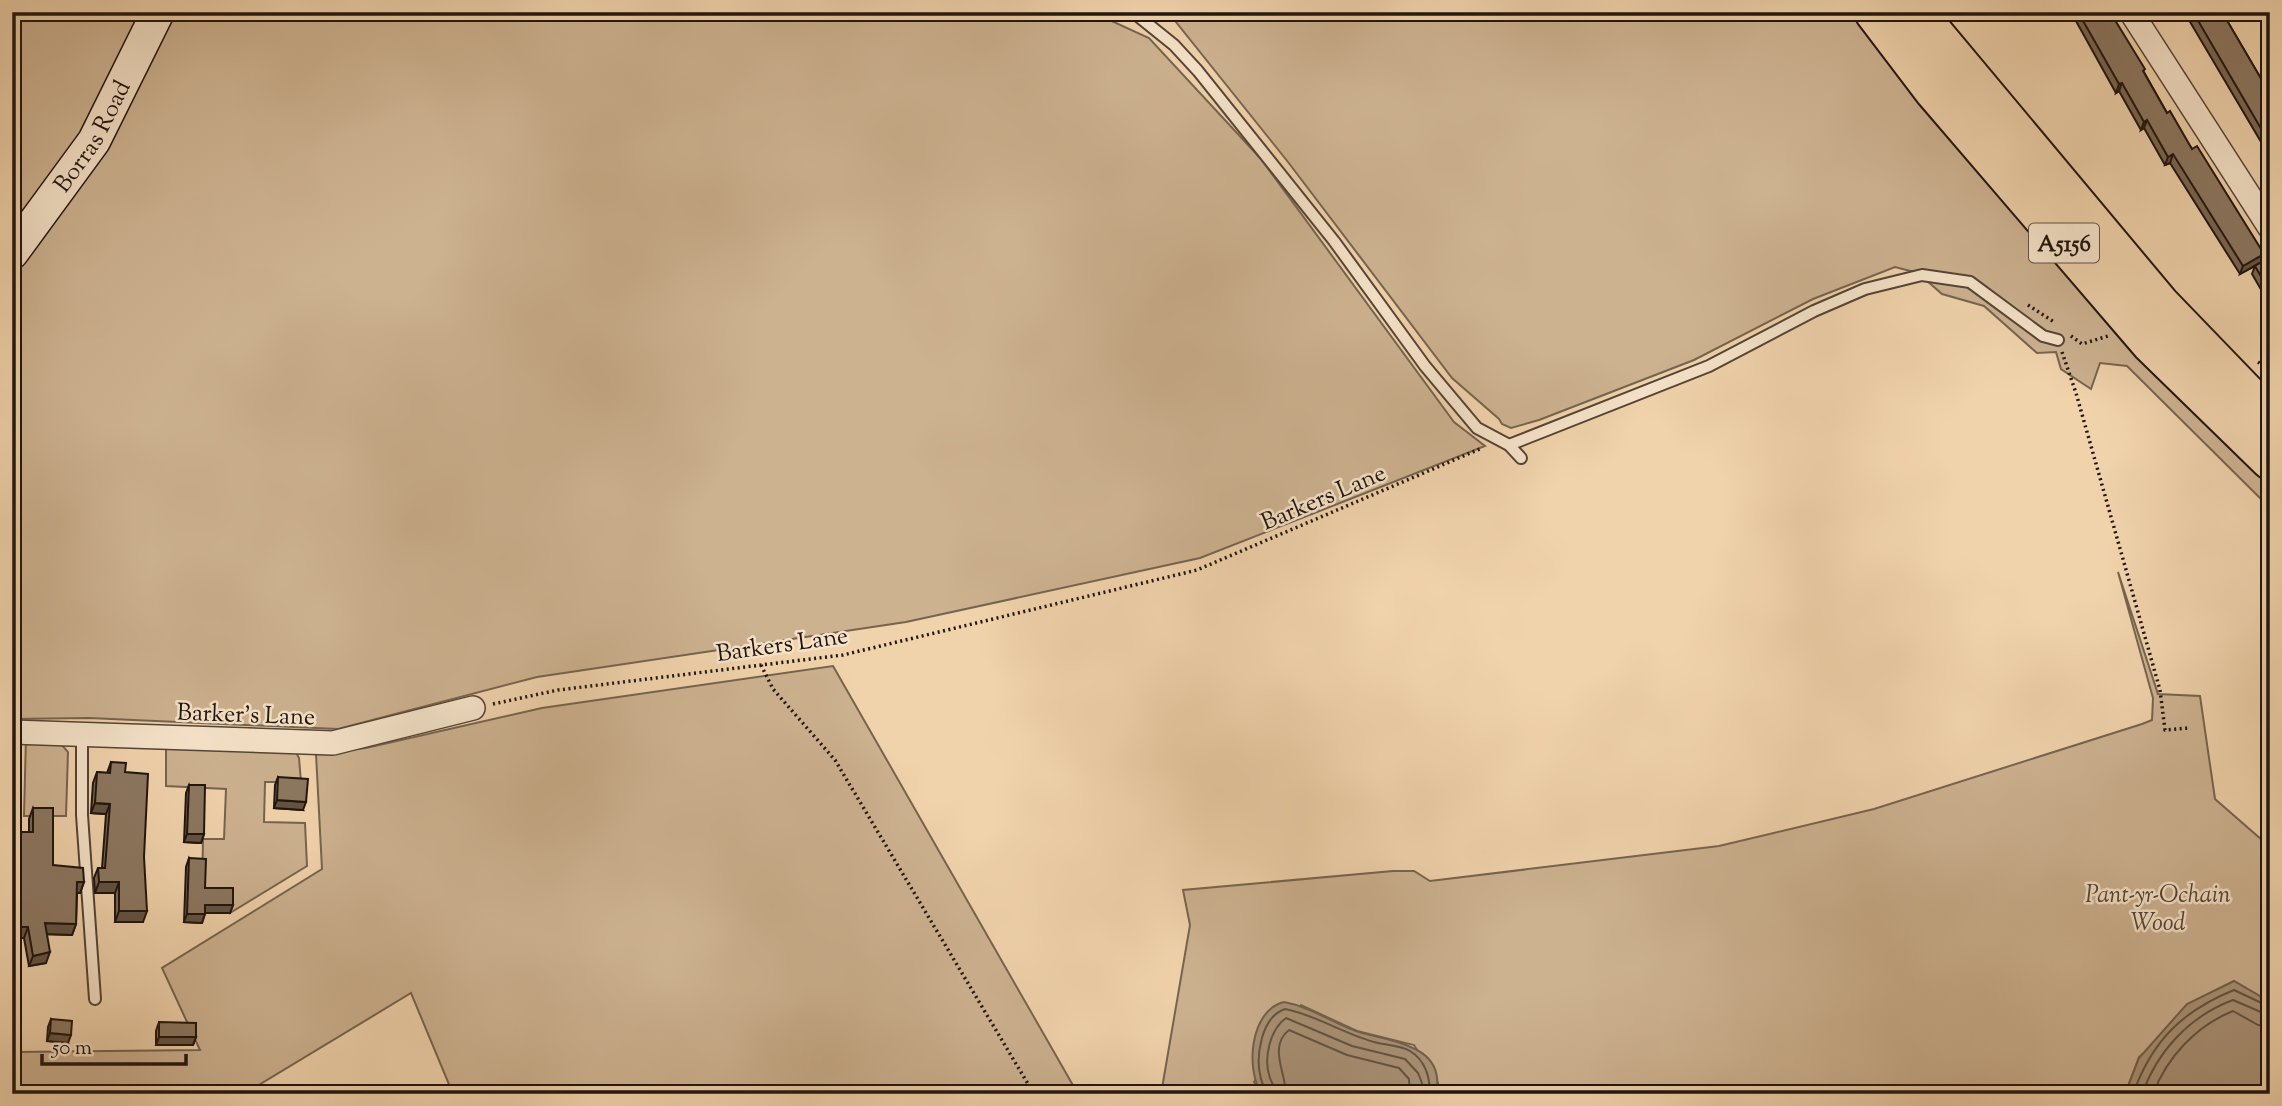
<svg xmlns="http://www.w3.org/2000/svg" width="2282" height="1106" viewBox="0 0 2282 1106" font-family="'Sorts Mill Goudy',serif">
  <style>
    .green { fill: #cdb290; stroke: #766450; stroke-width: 2 }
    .water { fill: #a99276; stroke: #72604d; stroke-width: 2 }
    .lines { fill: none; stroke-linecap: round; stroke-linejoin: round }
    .shore { stroke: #645442; stroke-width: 2 }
    .lane-casing { stroke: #544436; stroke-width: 14 }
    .street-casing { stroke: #544436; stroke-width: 26 }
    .secondary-casing { stroke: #20150f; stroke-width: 35 }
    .highway-casing { stroke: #20150f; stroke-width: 42 }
    .path { stroke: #20150f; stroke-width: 3.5; stroke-dasharray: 2 3.5; stroke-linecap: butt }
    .lane { stroke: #f5e2c8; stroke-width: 10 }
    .street { stroke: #f5e2c8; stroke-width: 23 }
    .secondary { stroke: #f5e2c8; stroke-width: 32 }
    .highway { stroke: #f0d2ab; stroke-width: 38 }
    .wall { fill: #786653; stroke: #20150f; stroke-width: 2 }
    .shaded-wall { fill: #625343; stroke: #20150f; stroke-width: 2 }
    .building { fill: #8c7760; stroke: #20150f; stroke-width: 2 }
    .labels { text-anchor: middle; stroke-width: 5; stroke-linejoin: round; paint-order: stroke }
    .shield { fill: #f5e2c8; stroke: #605246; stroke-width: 2 }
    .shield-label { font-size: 23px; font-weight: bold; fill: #20150f }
    .street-label { font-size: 24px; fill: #20150f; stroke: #f5e2c8 }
    .park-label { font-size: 24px; font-style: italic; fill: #544436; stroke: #f5e2c8 }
  </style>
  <rect width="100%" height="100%" fill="#f0d2ab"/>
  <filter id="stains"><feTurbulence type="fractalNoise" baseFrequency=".00286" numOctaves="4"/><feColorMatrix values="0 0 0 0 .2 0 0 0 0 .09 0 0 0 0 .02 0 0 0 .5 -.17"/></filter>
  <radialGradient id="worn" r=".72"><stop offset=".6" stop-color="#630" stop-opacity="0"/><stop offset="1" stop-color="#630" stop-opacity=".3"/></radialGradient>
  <g class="green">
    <path d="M12,12H145L76,144L12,233Z"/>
    <path d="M170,12H1092L1149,38L1261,159L1454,422L1485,446L1200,558L906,622L537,677L338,729L89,718L12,719V278L109,143Z"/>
    <path d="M1168,12H1868L2270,476V508L2127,366L2100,363L2091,389L2061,369L2056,352L2037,353L1984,306L1942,294L1918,273L1895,267L1813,299L1694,360L1539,420L1511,428L1502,424L1499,419L1452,378L1288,162Z"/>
    <path d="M2118,572L2158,694L2200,696L2215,799L2270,847V1002L2234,981L2139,1057L2125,1094H1436L1438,1083L1414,1045L1357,1031L1301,1005L1254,1082L1262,1094H1161L1190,925L1183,890L1393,871H1414L1430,881L1719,846L1874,809L2142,724L2152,720L2153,698Z"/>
    <path d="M833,666L1078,1094H453L411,993L244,1094H12V967H16V1052L200,1050L162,968L322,869L316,754L366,748L542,708Z"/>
    <path d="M26,736L55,737L68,752L66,816H24Z"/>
    <path d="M166,748H294L299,758L301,782H265L264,822L305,823L307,866L230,913V897L202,896L203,839H224L226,789L166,786Z"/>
  </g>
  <g class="water">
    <path d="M2234,981L2270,1002V1094H2125L2139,1058L2187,1004Z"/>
    <path d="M1284,1002C1311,1007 1331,1022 1356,1031C1388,1042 1447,1043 1436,1094H1262C1245,1070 1250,1010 1284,1002Z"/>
  </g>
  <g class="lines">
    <g class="shore">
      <path d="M1267,1094C1266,1087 1262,1085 1261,1079C1255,1057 1261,1017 1285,1009C1317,1015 1345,1035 1378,1043C1387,1045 1402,1046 1410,1051C1425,1060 1431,1078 1429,1094"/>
      <path d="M1276,1094C1275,1086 1272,1084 1270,1078C1263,1059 1270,1029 1286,1018L1352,1046L1405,1059L1418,1073L1422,1083L1420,1094"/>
      <path d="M1286,1094C1286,1074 1268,1046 1289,1030L1347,1055L1399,1068L1409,1079L1410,1094"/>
      <path d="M2133,1094C2152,1041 2182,1011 2234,990L2270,1007"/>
      <path d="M2142,1094C2158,1050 2190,1016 2233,1000L2270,1016"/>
      <path d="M2153,1094C2167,1057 2196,1026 2233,1011L2258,1025L2270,1026"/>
    </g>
    <g class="lane-casing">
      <g id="lane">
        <path d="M1133,12L1174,45L1198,71L1334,241L1425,366L1477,428L1509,445L1521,458"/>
        <path d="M1509,445L1709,366L1814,311L1865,289L1922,275L1970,282L2043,336L2058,340"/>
        <path d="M82,734V815L95,999"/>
      </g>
    </g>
    <g class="street-casing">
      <g id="street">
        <path d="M2131,12L2270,228"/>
        <path d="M12,732L333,743L473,708"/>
      </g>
    </g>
    <g class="secondary-casing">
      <g id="secondary">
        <path id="s1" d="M12,253L94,141L158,12"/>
      </g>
    </g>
    <g class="highway-casing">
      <g id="highway">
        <path d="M1874,12L1934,91L2151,344L2270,460"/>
        <path d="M1916,12L2160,304L2270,418"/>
      </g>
    </g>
    <g class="path">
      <path d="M2028,305L2054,322"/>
      <path d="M2071,336L2082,344L2108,336"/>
      <path d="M2062,352L2076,393L2160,690L2165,730L2189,728"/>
      <path d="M2258,362L2270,371"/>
      <path d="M761,665L773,689L835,760L1034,1094"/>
      <path d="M493,704L558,690L843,655L1197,570L1482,448"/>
    </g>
    <use href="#lane" class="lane"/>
    <use href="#street" class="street"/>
    <use href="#secondary" class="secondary"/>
    <use href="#highway" class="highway"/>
  </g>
  <g class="wall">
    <path d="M2071,12H2110L2167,113L2192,149L2261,262L2270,257V305L2252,274L2255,266L2240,274L2170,163L2165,165L2144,128L2141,130L2119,91L2116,93Z"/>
    <path d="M2181,12H2222L2270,94V157L2186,15L2184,17Z"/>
    <path d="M111,762L125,772L144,857L143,922H115V893H95L94,878L98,868H102L106,814L91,813L93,783L97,772L107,773Z"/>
    <path d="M278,777L303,810L274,808L275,785Z"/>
    <path d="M189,785L204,834L201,843L184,842L186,793Z"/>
    <path d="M33,808L53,865L84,882L80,893H77L76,924L72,935L47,934L46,963L29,966L24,938H12V832H29V819Z"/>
    <path d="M189,858L205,888L233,905L230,913H205L202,923L184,922L186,867Z"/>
    <path d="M51,1019L68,1043L47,1041L48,1027Z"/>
    <path d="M159,1022L196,1037L193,1045H156V1031Z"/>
  </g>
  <g class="shaded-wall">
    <path d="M2122,83L2119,91L2116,93L2119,84Z"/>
    <path d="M2147,120L2144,128L2141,130L2144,122Z"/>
    <path d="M2173,154L2170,163L2165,165L2168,157Z"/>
    <path d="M2264,254L2261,262L2240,274L2243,266Z"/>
    <path d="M277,800L306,802L303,810L274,808Z"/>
    <path d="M95,803L110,804L106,814L91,813Z"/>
    <path d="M187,834H204L201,843L184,842Z"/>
    <path d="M77,882H84L80,893H73Z"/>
    <path d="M99,882H119L115,893H95Z"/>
    <path d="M205,905H233L230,913H202Z"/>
    <path d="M119,911H147L143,922H115Z"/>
    <path d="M187,914H205L202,923L184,922Z"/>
    <path d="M45,923L76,924L72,935L41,934Z"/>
    <path d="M12,927H28L24,938H12Z"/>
    <path d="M50,952L46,963L29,966L33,956Z"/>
    <path d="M50,1033L71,1035L68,1043L47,1041Z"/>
    <path d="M159,1037H196L193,1045H156Z"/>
  </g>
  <g class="building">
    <path d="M2078,12H2110L2145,69L2143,71L2167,113L2170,111L2192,149L2197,146L2264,254L2243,266L2173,154L2168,157L2147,120L2144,122L2122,83L2119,84Z"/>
    <path d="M2193,12H2222L2270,94V144Z"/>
    <path d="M2270,257V292L2255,266Z"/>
    <path d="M111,762L126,763L125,772L148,774L144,857L147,911H119V882H99L98,868H105L110,804L95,803L97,772L110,773Z"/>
    <rect x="12" y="772" width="4" height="23"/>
    <path d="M278,777L308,779L306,802L277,800Z"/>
    <path d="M189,785H205L204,834H187Z"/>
    <path d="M33,808H53V865L83,868L84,882H77L76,924L45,923L50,952L33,956L28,927H12L13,896H12V832H33Z"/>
    <path d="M189,858L206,859L205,888H233V905H205V914H187Z"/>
    <path d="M51,1019L72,1021L71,1035L50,1033Z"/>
    <path d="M159,1022L196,1023V1037H159Z"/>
  </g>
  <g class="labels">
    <rect class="shield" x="2029" y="223.5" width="70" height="39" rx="5"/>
    <g class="shield-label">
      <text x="2064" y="251">A5156</text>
    </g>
    <g class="street-label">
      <text dy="8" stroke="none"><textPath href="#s1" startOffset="142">Borras Road</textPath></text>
      <text transform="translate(1323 497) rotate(-23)" y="8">Barkers Lane</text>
      <text transform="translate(782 644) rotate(-8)" y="8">Barkers Lane</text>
      <text transform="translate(246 714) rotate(2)" y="8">Barker's Lane</text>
    </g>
    <g class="park-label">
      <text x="2158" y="902">Pant-yr-Ochain<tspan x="2158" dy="28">Wood</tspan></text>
    </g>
  </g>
  <rect width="2282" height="1106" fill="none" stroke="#f0d2ab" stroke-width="42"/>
  <rect x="14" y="14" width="2254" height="1078" fill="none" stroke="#20150f" stroke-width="3.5"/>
  <rect x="21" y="21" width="2240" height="1064" fill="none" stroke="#20150f" stroke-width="2"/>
  <path d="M42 1054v10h144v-10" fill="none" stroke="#20150f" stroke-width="3.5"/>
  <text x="52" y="1054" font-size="21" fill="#20150f" stroke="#f5e2c8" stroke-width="5" paint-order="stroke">50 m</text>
  <rect width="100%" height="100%" filter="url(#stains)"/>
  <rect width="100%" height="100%" fill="url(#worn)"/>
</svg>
